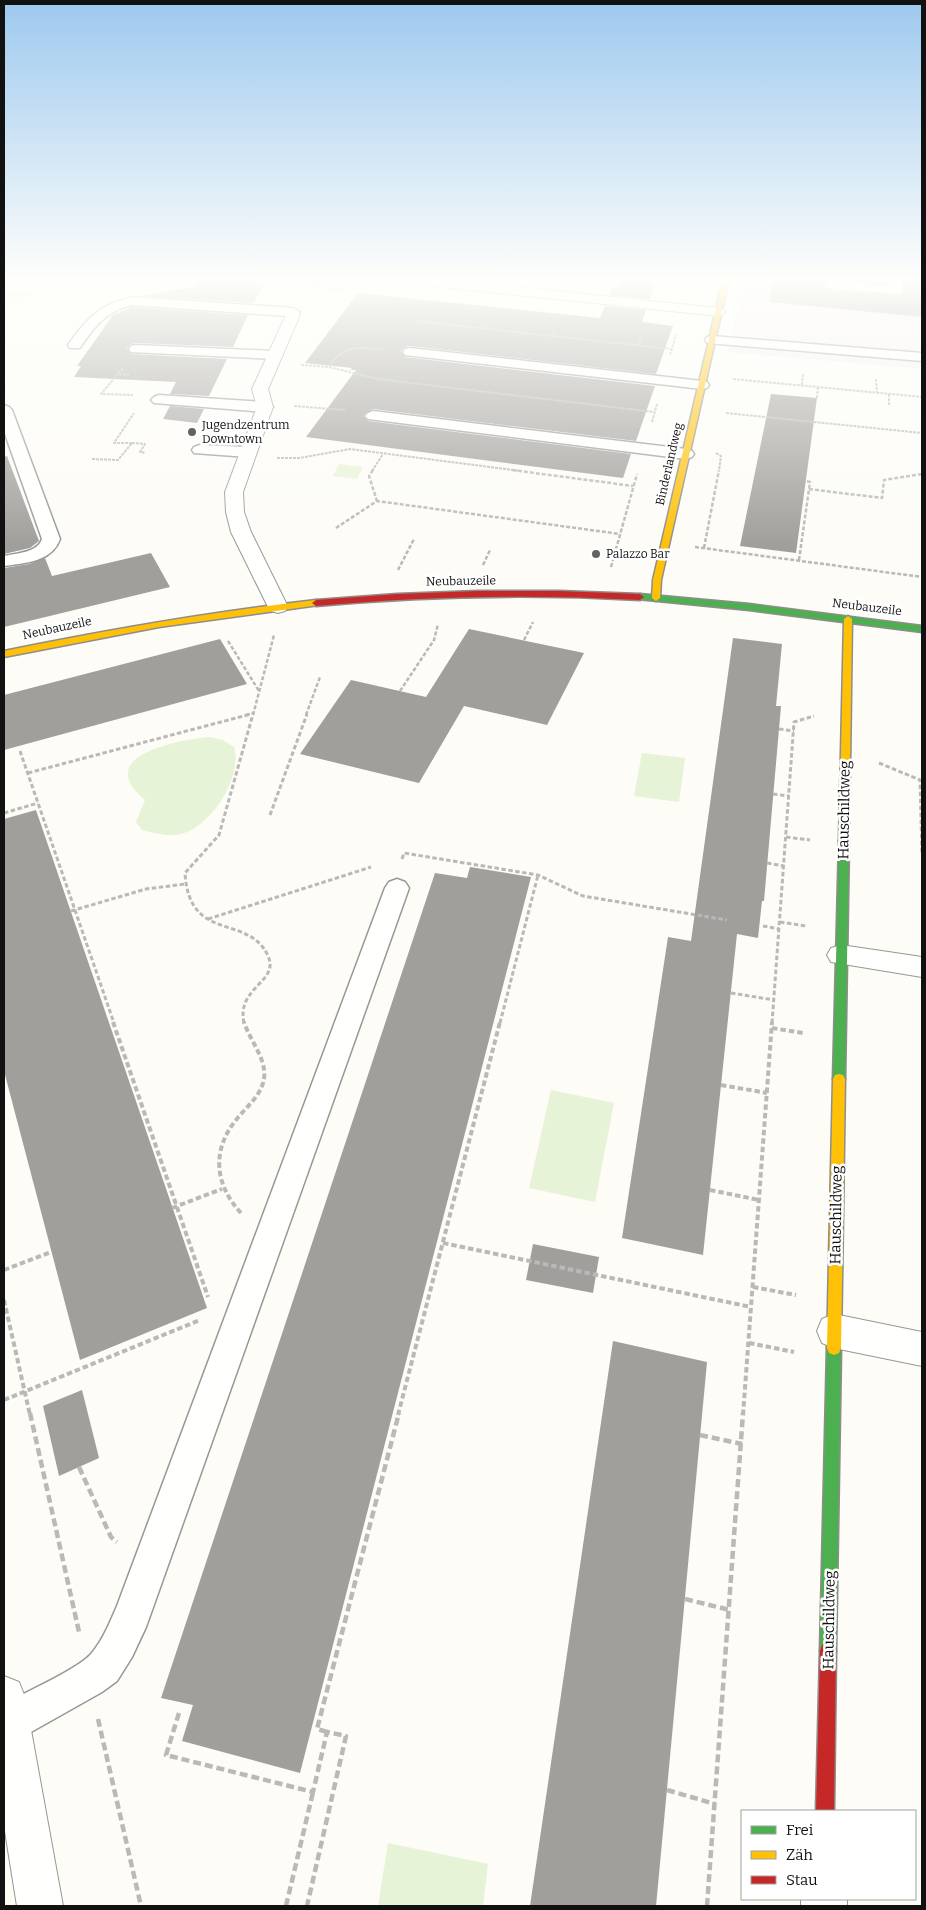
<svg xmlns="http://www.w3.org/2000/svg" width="926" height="1910" viewBox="0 0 926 1910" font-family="Bitter,serif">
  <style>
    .industrial { fill: #f5f0f3 }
    .green { fill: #e7f3d7 }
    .building { fill: #a19f9c }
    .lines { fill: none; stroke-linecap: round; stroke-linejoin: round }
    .lane-casing { stroke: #979795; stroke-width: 3 }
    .street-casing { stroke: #979795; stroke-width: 2 }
    .fast-casing { stroke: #8e8d8b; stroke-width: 3 }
    .slow-casing { stroke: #8e8d8b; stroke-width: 3 }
    .jam-casing { stroke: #8e8d8b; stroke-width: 3 }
    .path-far4 { stroke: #b9b9b8; stroke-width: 2; stroke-dasharray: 3 1; stroke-linecap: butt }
    .path-far3 { stroke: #b9b9b8; stroke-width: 2.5; stroke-dasharray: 4 2; stroke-linecap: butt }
    .path-far2 { stroke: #b9b9b8; stroke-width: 3; stroke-dasharray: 4.5 2.5; stroke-linecap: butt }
    .path-far1 { stroke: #b9b9b8; stroke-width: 4; stroke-dasharray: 5.5 3; stroke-linecap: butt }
    .path { stroke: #b9b9b8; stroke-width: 4.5; stroke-dasharray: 8 4; stroke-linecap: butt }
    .lane { fill: #fffffe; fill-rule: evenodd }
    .street { fill: #fffffe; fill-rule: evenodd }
    .fast { fill: #4caf50; fill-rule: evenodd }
    .slow { fill: #ffc107; fill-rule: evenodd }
    .jam { fill: #c62828; fill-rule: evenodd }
    .poi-dot { fill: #646362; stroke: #fff; stroke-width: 2 }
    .labels { text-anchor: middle; stroke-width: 5; stroke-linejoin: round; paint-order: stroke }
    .far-poi-label { font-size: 12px; fill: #111; stroke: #fff; text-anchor: start }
    .far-street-label { font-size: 12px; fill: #111; stroke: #fff }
    .street-label { font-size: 15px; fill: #111; stroke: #fff }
  </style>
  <rect width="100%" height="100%" fill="#fdfcf7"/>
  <path class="industrial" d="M746,279H922V369L727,352Z"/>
  <g class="green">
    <path d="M4,289H5L33,293L19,303L4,302Z"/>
    <path d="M339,464L363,467L357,479L333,476Z"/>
    <path d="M209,737L223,740L234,747C243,777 211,827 181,834C168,837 154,833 142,830L136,822L145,800C91,756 178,740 209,737Z"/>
    <path d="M642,753L685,758L679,802L634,796Z"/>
    <path d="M551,1090L614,1103L595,1202L529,1188Z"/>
    <path d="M388,1843L488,1864L483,1906H378Z"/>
  </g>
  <g class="building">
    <path d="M196,279H266L254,303L141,296L196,286Z"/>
    <path d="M623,279H656L650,299L609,295L613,286L620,287Z"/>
    <path d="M771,279H888V284L829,279L821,286L829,291L901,296L905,291L904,279H922V317L770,302Z"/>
    <path d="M358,293L600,318L605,306L646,310L642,322L673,326L656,374L410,346L405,347L401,351L405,357L655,386L636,441L373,409L367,412L363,416L368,421L631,454L623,478L306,437L356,370H350L352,368L305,363Z"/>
    <path d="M132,307L248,315L233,347L136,343L131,344L127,348L131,354L227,359L209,396L170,394L176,382L74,377L81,366H77L113,315Z"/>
    <path d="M771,394L817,398L796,553L740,546Z"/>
    <path d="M170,406L204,409L197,423L163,419Z"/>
    <path d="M7,456L39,541L30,548L4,554V457Z"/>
    <path d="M151,553L170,587L4,627V568L29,564L45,558L52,576Z"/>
    <path d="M469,629L584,653L547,725L464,706L419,783L300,754L351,680L426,697Z"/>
    <path d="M733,638L782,644L776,706H781L764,901H762L758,938L737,934L703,1255L622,1238L668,937L691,941Z"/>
    <path d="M220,639L247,684L4,750V695Z"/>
    <path d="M36,810L207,1308L80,1360L4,1071V819Z"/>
    <path d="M470,867L531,877L300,1773L182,1741L193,1705L161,1698L435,873L467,878Z"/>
    <path d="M533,1244L599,1257L593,1293L526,1280Z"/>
    <path d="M613,1341L707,1362L656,1906H530Z"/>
    <path d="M82,1390L99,1458L59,1476L43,1406Z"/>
  </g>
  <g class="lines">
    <g class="lane-casing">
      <g id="lane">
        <path d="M890,279H902L903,291L901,294L829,289L823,285L829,281L890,286Z"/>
        <path d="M132,297L293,308L300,312L297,320H287L286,316L132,305C106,311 94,327 80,348H70L68,345C88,317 98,306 132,297Z"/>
        <path d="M712,336L922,353V361L707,343L705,340L707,337Z"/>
        <path d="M136,345L275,351L280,352L282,355L280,358L275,359L131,352L129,349L131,346Z"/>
        <path d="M410,348L702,381L707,382L709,385L707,388L702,389L405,355L403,352L405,349Z"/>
        <path d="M159,395L265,402L270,404L273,407L270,410L265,412L154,403L151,400L154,397Z"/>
        <path d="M4,405L9,407L12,410L60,539C52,562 25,563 4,566V556C17,553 37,553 42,539L4,431Z"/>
        <path d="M373,411L686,449L692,451L694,454L692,457L686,459L368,419L365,416L368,413Z"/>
        <path d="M200,445L248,447L254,449L256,452L254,455L248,457L194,453L192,450L194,447Z"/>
        <path d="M397,879L405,882L409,888L146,1627L132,1657L117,1681L102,1692L22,1737L8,1742L4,1741V1704C24,1693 78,1669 91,1654C103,1640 110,1622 117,1606L385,888L389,882Z"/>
      </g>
    </g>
    <g class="street-casing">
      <g id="street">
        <path d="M396,279H442L718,308L723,309L725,312L723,315L718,316L403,283L398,282Z"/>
        <path d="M292,313L297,314L299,317L268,389L273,407L243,492L244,512L251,532L288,607L285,611L278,613L271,611L268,607L231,532L226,512L225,492L257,407L252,389L285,317L287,314Z"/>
        <path d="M841,945L922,957V977L831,962L827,955L831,948Z"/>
        <path d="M834,1314L922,1332V1366L834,1348L822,1343L817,1331L822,1319Z"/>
        <path d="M4,1676L19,1682L25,1697L63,1906H17L4,1825Z"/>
        <rect x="801" y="1899" width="46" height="7"/>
      </g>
    </g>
    <g class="fast-casing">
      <g id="fast">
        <path d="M640,594L749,604L922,626V632L749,610L637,599L636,597Z"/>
        <path d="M844,837L849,841L845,1079L843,1083L839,1084L835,1083L833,1079L839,841Z"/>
        <path d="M834,1341L839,1343L841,1348L836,1651L834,1657L828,1659L822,1657L820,1651L827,1348L829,1343Z"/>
      </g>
    </g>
    <g class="slow-casing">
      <g id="slow">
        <path d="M723,279H729L661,580L660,598L656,601L652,598L653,580Z"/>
        <path d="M316,600L320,603L319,605L159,627L4,657V651C107,630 211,612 316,600Z"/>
        <path d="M848,616L852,619L849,841L844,845L839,841L844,619Z"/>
        <path d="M839,1074L843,1075L845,1079L841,1348L839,1353L834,1355L829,1353L827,1348L833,1079L835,1075Z"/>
      </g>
    </g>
    <g class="jam-casing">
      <g id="jam">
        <path d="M478,591H559L640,594L644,597L640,600C532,594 424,596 316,606L312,603L316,600L397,594Z"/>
        <path d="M828,1643L834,1645L836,1651L834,1811H816L820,1651L822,1645Z"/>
      </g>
    </g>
    <g class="path-far4">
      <path d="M91,279L107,281"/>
      <path d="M315,287L337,290L360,285L378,287"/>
      <path d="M311,294L318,279"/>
      <path d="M415,321L672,349"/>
      <path d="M485,328L489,323"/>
      <path d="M552,335L555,330"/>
      <path d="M639,345L641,339"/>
      <path d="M670,355L676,335"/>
      <path d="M301,365L329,367L378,379L654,412"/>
      <path d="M329,367C344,344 360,347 385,350"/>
      <path d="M123,368L101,394L133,395"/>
      <path d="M119,374L129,375"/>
      <path d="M733,379L922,397"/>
      <path d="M876,379L877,392"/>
      <path d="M802,385L803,373"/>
      <path d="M889,394V405"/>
      <path d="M817,398L818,387"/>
      <path d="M294,406L345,410"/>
      <path d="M726,413L922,433"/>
      <path d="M652,422L657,404"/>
      <path d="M132,443L145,444L140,452L145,453"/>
      <path d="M716,453L721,456L719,471"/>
      <path d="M277,458H299L350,449L521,471"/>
      <path d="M92,459L118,460L132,443H114L134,413"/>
      <path d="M372,471L383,454"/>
    </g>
    <g class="path-far3">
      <path d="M373,470L369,476L377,501"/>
      <path d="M512,470L633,486"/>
      <path d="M809,489L882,498L884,480L922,474"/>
      <path d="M336,528L377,501L620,534"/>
      <path d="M695,547L922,577"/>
      <path d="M704,548L719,470"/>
      <path d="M799,560L810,482L806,481"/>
      <path d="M483,565L490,550"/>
      <path d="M611,567L637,474"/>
      <path d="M398,570L414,539"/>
      <path d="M524,640L533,622"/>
      <path d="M228,641L259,691"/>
      <path d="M400,691L434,640L438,624"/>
      <path d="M246,715L253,713"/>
      <path d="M253,715L274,635"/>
      <path d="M306,715L320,677"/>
    </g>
    <g class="path-far2">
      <path d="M779,729L794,731"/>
      <path d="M20,751L114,1023"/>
      <path d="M879,763L920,780L922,855"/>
      <path d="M28,773L251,714"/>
      <path d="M773,794L789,796"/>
      <path d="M4,813L38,803"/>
      <path d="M270,815L307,714"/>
      <path d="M786,837L810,840"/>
      <path d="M402,859L404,853L538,875L583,896L727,920"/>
      <path d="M767,863L784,866"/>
      <path d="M71,911L146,889L185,884"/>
      <path d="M208,919L371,867"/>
      <path d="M780,922L806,926"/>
      <path d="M763,926L779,929"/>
      <path d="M731,993L774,1000"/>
      <path d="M244,1023C236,987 280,982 268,956C249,913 189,944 185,873L219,835L253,714"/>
      <path d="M500,1023L538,875"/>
      <path d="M772,1023L794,722L814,716"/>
    </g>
    <g class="path-far1">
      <path d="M113,1022L208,1297"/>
      <path d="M772,1028L803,1033"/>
      <path d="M721,1085L767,1093"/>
      <path d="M710,1190L759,1200"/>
      <path d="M172,1208L222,1189"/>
      <path d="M241,1213C215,1185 211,1151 236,1120C246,1107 261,1096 264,1079C267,1059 250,1041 244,1022"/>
      <path d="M443,1243L751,1307"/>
      <path d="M4,1270L51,1252"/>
      <path d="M753,1287L796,1295"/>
      <path d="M4,1300L30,1415"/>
      <path d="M749,1343L794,1352"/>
      <path d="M4,1400L200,1320"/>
      <path d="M398,1415L500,1022"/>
      <path d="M743,1415L772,1022"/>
    </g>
    <g class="path">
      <path d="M30,1413L79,1632"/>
      <path d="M700,1435L742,1444"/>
      <path d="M79,1467L111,1537L117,1542"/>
      <path d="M685,1599L730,1610"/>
      <path d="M179,1713L166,1755L313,1792L327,1732L346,1736L307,1906"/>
      <path d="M98,1719L141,1906"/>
      <path d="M327,1732L317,1729L399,1413"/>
      <path d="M667,1790L715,1804"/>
      <path d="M286,1906L313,1792"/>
      <path d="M707,1906L743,1413"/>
    </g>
    <use href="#lane" class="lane"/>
    <use href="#street" class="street"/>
    <use href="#fast" class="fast"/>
    <use href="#slow" class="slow"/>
    <use href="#jam" class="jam"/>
  </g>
  <linearGradient id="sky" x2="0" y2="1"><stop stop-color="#9dc9ee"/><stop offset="0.51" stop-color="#fefefb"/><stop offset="1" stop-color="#fefefb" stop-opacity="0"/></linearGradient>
  <rect width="926" height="546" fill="url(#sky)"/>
  <g class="poi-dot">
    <circle cx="192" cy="432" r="5"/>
    <circle cx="596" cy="554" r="5"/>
  </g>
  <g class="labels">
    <g class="far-poi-label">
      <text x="202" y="429">Jugendzentrum<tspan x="202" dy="14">Downtown</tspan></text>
      <text x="606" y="558">Palazzo Bar</text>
    </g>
    <g class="far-street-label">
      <text transform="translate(669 464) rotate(-77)" y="4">Binderlandweg</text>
      <text transform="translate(461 581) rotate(-1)" y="4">Neubauzeile</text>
      <text transform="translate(867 607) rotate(7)" y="4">Neubauzeile</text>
      <text transform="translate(57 628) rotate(-12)" y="4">Neubauzeile</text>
    </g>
    <g class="street-label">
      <text transform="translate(844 810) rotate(-89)" y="5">Hauschildweg</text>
      <text transform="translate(836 1215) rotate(-89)" y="5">Hauschildweg</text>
      <text transform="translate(829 1620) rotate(-89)" y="5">Hauschildweg</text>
    </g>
  </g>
  <rect width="926" height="1910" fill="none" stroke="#111111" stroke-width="10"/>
  <rect x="741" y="1810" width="175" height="90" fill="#ffffff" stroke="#a0a0a0"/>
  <rect x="751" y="1826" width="25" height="8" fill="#4caf50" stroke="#a0a0a0"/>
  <text x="786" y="1835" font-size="15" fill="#111111">Frei</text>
  <rect x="751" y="1851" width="25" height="8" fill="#ffc107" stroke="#a0a0a0"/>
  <text x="786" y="1860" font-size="15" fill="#111111">Zäh</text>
  <rect x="751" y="1876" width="25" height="8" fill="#c62828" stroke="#a0a0a0"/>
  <text x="786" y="1885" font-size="15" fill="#111111">Stau</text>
</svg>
